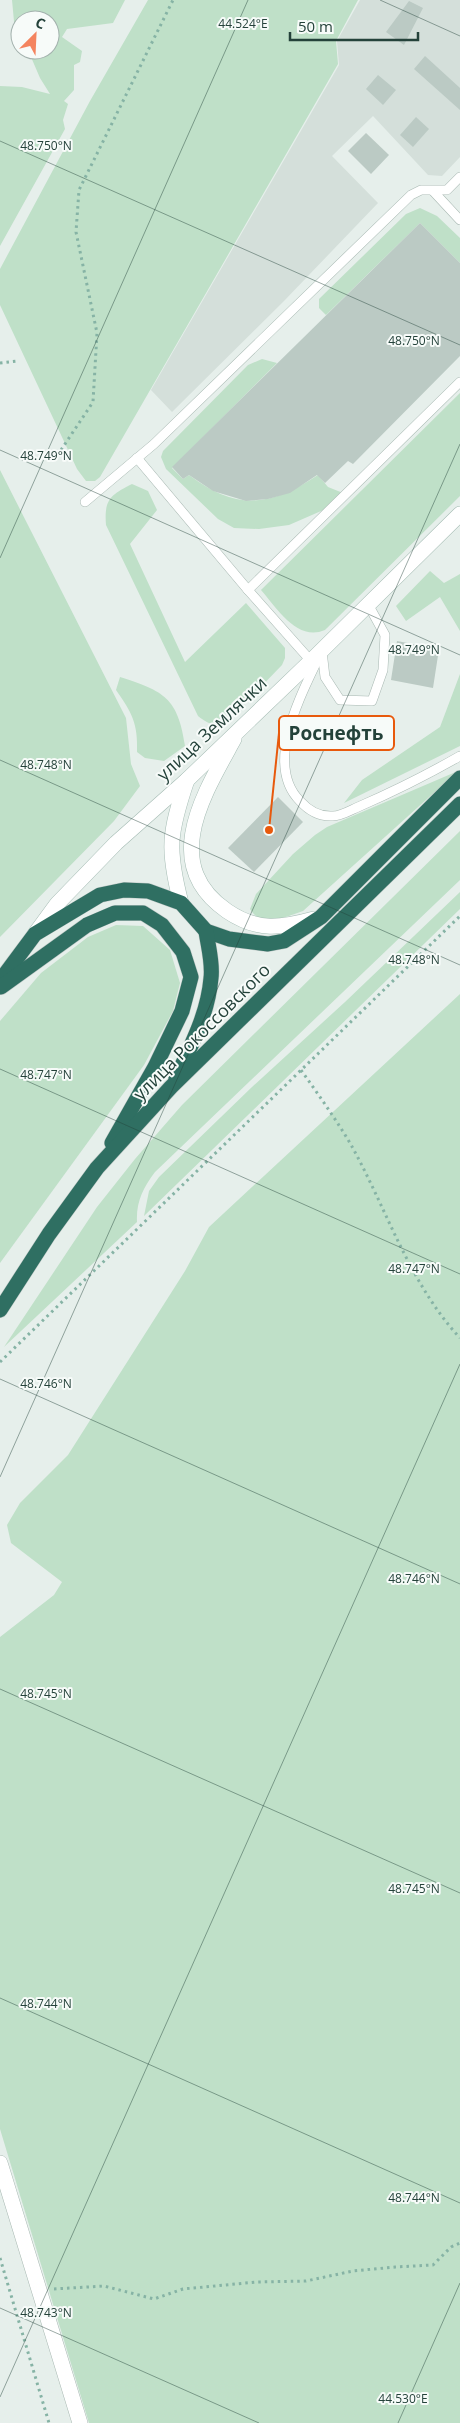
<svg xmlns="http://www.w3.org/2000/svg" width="460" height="2423" viewBox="0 0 460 2423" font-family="'Open Sans',sans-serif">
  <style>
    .built { fill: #d4dfda }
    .green { fill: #bfe0c8 }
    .building { fill: #bbcac4 }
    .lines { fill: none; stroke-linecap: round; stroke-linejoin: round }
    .lane-casing { stroke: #a8b8b2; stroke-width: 10 }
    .street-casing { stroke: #a8b8b2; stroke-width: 16 }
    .secondary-casing { stroke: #a4bbb3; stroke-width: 16 }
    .highway-casing { stroke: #c2cac8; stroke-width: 16 }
    .path { stroke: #86b3a5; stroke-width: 3; stroke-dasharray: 2.5 4; stroke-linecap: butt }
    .lane { stroke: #fff; stroke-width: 9 }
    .street { stroke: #fff; stroke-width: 15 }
    .secondary { stroke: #fff; stroke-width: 15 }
    .highway { stroke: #2f6f62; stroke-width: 15 }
    .ticks { fill: none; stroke: #24423a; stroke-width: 1; stroke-opacity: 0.45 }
    .labels { text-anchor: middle; stroke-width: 4; stroke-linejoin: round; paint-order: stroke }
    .street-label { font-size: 18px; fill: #24423a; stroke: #f7fbf9 }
    .ticks-label { font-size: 12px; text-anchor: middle; fill: #24423a; stroke: #f7fbf9; stroke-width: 4; stroke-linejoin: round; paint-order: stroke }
    .leader { fill: none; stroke: #e8590c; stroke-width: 2 }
    .callout-dot { fill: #e8590c; stroke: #f7fbf9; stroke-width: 2 }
    .callout { fill: #f7fbf9; stroke: #e8590c; stroke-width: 2 }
    .callout-label { font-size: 19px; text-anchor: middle; font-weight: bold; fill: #24423a }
  </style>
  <rect width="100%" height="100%" fill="#e6efeb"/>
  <path class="built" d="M360,0H460V157L442,176L428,175L373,116L332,156L378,203L284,301L172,412L151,390L339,65L337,41Z"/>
  <g class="green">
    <path d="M12,0H125L113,23L67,29L62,37L82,51L80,62L74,65V90L64,101L68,104L63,120L65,129L0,246V86L22,87L50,94L40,78L28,50H50V20H20V45L16,43Z"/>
    <path d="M148,0H358L336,41L338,64L100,477L95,481H86L77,469L0,305V269L90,101Z"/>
    <path d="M420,208L437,216L460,238V263L420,223L326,315L319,308V299L406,214Z"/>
    <path d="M262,359L277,363L172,468L183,479L189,475C236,511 270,507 318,475L328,487L343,493L328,508L289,525L259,529L234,528L218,519L166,469L161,457L163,451L248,365Z"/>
    <path d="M460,393V496L325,630C297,642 277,608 261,590Z"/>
    <path d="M0,470L126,718L131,764L140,786L114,821L0,937Z"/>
    <path d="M132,484L148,491L157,510L130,544L185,662L246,603L285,648V658L282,665L227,722C215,727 208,724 198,716L106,525C104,500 110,495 132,484Z"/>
    <path d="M430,571L444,583L460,574V746L344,803L362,780L440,727L460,674V631L440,597L406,621L396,606Z"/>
    <path d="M120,677C164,691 178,698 185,746L164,761L145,758L137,752C138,723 132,713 116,690Z"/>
    <path d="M458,771L303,911C284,917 263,930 250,909L256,894L293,854L315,835L327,827Z"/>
    <path d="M460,831V880L155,1172C143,1188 136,1202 137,1222L4,1347L97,1207L135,1159L182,1105Z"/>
    <path d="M460,892V909L144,1216L149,1191L159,1177L252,1087L345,1002Z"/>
    <path d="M116,925L143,926L170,950L180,983L173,1011L144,1065L0,1263V1021L41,973L88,937Z"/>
    <path d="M460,994V2423H89L0,2129V1637L54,1595L62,1582L11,1543L7,1525L20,1503L68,1455L185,1271L209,1227Z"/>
  </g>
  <g class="building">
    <path d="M409,1L423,8L404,45L386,32Z"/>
    <path d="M425,56L460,88V110L414,69Z"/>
    <path d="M378,75L396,90L383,105L366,89Z"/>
    <path d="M416,117L429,129L413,147L400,135Z"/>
    <path d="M366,133L389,155L371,174L348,151Z"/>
    <path d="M420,223L460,263V356L353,464L348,461L325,483L317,475L290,493L268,499L246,501L213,491L189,475L183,479L172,467Z"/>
    <path d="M397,641L439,649L433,688L391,680Z"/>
    <path d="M278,797L303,822L254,872L228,848Z"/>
  </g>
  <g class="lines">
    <g class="lane-casing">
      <g id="lane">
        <path d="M433,191L460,220"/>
        <path d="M137,458L248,590"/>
        <path d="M85,502L154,444L411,195L421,190H447L460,177"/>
        <path d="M322,651L325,677L340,700L372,701L383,670L385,635L369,606"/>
        <path d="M318,659C300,697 264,765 300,801C309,811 319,817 333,816C341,816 351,810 358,807C395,791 425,776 460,756"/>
        <path d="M311,661L248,590L460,382"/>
      </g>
    </g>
    <g class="street-casing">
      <path id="street" d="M0,2163L80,2423"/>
    </g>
    <g class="secondary-casing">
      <g id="secondary">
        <path d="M234,739C204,794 159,864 227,911C258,932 281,928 314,919"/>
        <path d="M181,903C167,849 169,833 187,780"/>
        <path d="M35,934L57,904L116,843L187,780L311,661L460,514"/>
      </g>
    </g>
    <g class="highway-casing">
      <g id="highway">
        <path d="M0,981L35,934L100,895L124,890L148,891L181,903L206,931L229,939L268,944L284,941L321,917L460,778"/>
        <path d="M1,987L87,925L115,913H143L162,925L183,952L191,977L182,1011L155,1067L112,1143"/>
        <path d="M176,1078C191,1046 208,1014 211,978C213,963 208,946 206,931"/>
        <path d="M0,1310L49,1234L97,1168L171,1087L460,804"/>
      </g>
    </g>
    <g class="path">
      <path d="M0,363L18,361"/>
      <path d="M61,450L93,402L97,333L76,232L79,190L173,0"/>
      <path d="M301,1070C318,1094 335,1118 350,1143C386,1207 409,1283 460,1338"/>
      <path d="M0,1362L460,916"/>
      <path d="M0,2258L49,2423"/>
      <path d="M54,2289L104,2286L154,2299L183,2289L256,2282L306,2281L353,2271L395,2267L433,2265L451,2247L460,2243"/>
    </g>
    <use href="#lane" class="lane"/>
    <use href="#street" class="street"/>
    <use href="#secondary" class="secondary"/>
    <use href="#highway" class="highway"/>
  </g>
  <path class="ticks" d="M380,0L460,36M0,141L460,345M0,450L460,655M0,558L248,0M0,760L460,965M0,1069L460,1274M0,1379L460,1584M0,1477L460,444M0,1689L460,1893M0,1998L460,2203M0,2308L259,2423M0,2397L460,1364M398,2423L460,2283"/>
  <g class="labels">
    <g class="street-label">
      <text transform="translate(212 729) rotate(-43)" y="6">улица Землячки</text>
      <text transform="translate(202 1032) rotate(-45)" y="6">улица Рокоссовского</text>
    </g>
  </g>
  <g class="ticks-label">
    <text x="243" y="28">44.524°E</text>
    <text x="46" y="150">48.750°N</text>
    <text x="414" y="345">48.750°N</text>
    <text x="46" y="460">48.749°N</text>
    <text x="414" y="654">48.749°N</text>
    <text x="46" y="769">48.748°N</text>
    <text x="414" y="964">48.748°N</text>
    <text x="46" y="1079">48.747°N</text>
    <text x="414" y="1273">48.747°N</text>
    <text x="46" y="1388">48.746°N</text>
    <text x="414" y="1583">48.746°N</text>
    <text x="46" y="1698">48.745°N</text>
    <text x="414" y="1893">48.745°N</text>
    <text x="46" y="2008">48.744°N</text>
    <text x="414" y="2202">48.744°N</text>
    <text x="46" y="2317">48.743°N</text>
    <text x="403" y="2403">44.530°E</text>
  </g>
  <path class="leader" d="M269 830L279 733"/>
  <circle class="callout-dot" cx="269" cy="830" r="5"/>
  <rect class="callout" x="279" y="716" width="115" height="34" rx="5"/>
  <g class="callout-label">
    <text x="336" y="740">Роснефть</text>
  </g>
  <g transform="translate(35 35) rotate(24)"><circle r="24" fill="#f7fbf9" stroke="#a3b1ad"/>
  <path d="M0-4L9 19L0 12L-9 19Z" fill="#f4845f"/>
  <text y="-8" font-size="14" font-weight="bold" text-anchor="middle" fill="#24423a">С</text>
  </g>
  <path d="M290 32v8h128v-8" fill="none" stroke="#24423a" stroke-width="2.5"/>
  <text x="298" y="32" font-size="15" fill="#24423a" stroke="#f7fbf9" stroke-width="4" paint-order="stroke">50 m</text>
</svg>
